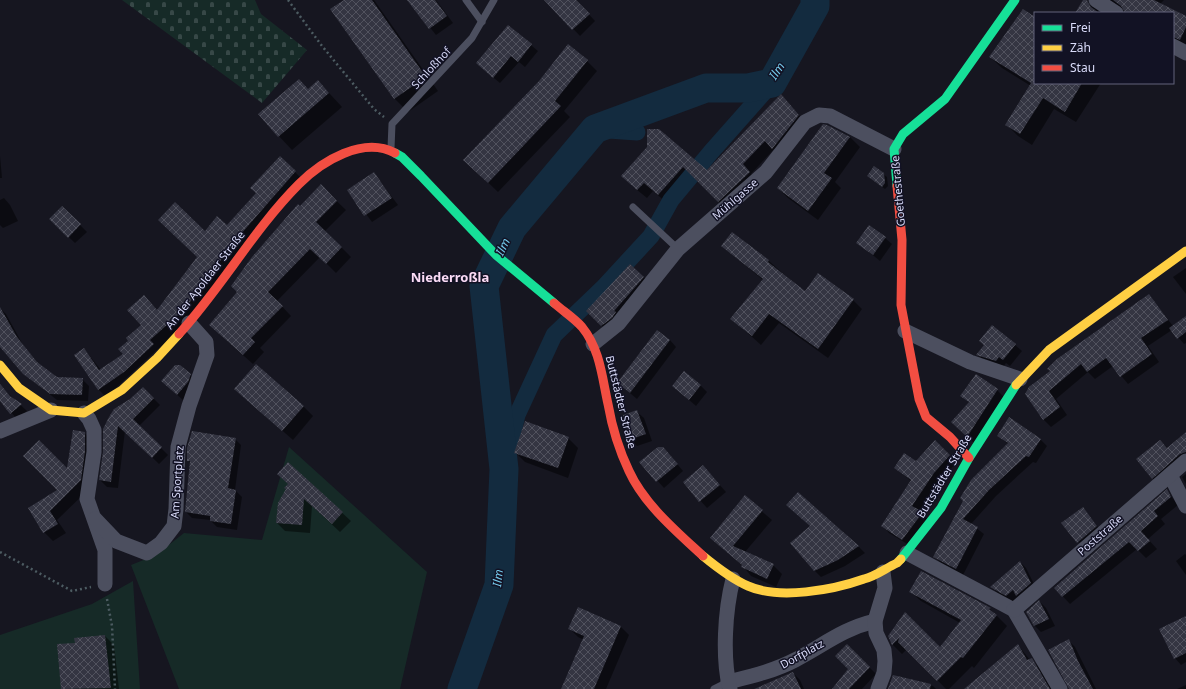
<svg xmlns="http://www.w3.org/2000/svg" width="1186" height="689" viewBox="0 0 1186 689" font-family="'Noto Sans',sans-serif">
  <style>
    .grass { fill: #162a27 }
    .cemetery { fill: url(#cemetery-stones) }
    .shadow { fill: #0007 }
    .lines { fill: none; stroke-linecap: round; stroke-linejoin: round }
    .canal { stroke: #132b3f; stroke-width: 17 }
    .river { stroke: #132b3f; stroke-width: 29 }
    .building { fill: url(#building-cross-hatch) }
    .path { stroke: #4d5c62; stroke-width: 2.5; stroke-dasharray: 2 3; stroke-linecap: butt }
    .lane { stroke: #4c4f5f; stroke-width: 7 }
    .street { stroke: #4c4f5f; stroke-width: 15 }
    .fast { stroke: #16e098; stroke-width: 9 }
    .slow { stroke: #ffcf43; stroke-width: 9 }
    .jam { stroke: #f24e42; stroke-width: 9 }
    .labels { text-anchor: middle; stroke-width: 3; stroke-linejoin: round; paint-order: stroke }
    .street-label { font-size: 11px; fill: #dadcfa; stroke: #121224 }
    .water-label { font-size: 12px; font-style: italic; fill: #75cbed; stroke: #121224 }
    .quarter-label { font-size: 13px; font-weight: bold; fill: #fadbf5; stroke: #121224 }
  </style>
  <defs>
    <pattern id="cemetery-stones" width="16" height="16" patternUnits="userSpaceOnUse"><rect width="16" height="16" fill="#162a27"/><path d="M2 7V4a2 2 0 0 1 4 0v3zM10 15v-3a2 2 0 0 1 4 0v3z" fill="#374847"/></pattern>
    <pattern id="building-cross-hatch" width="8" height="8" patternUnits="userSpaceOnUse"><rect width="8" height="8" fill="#343542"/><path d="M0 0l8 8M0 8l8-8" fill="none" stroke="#51525e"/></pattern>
  </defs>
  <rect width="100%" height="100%" fill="#161620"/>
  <g class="grass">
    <path d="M289,447L427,572L400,689H179L131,565L156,555L184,533L262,540Z"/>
    <path d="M133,581L140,689H0V635L92,604Z"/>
  </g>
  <path class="cemetery" d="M122,0H255L261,14L307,50L262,103Z"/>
  <g class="shadow">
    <path d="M346,0H374L438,91L408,112L395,99L332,10Z"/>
    <path d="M408,0H436L453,23L436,35Z"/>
    <path d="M546,0H576L595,21L580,36Z"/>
    <path d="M1084,0H1164L1151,13H1126L1113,3L1099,7L1098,13H1076Z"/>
    <path d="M1173,11L1186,17V45L1173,38Z"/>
    <path d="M1035,18V83H1101L1076,122L1054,109L1032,145L1018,136L1007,125L1031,86L1002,68L990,57Z"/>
    <path d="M508,26L538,51L525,67L519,62L500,83L484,70Z"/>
    <path d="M587,61L597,71L564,111L570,117L498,192L475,170L539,82Z"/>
    <path d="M318,81L342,107L292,150L259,115L308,90Z"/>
    <path d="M781,95L807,124L781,157L774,149L751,174L758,181L727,210L692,175L667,203L653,191L647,198L631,185L648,148L707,172Z"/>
    <path d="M850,137L860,147L835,182L841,188L818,220L788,198L778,188Z"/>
    <path d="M0,156L2,178H0Z"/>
    <path d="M295,172L302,179L186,323L106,397L98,389L84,349L101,370L124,354L129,341L157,311L199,257L205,232L227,226Z"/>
    <path d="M374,173L398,205L372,222L348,190Z"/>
    <path d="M883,174L887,177L888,186L885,189L871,179Z"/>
    <path d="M321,186L346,210L325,231L351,257L336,273L320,257L277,301L291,316L260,348L264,352L253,364L219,334L238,292Z"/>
    <path d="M4,198L10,205L18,221L3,228L0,225V200Z"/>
    <path d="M62,207L87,232L75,243L50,219Z"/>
    <path d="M732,233L769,261L805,293L853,300L862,309L828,358L779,323L761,345L732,319L763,280L722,246Z"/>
    <path d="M885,238L892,244L880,261L858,243Z"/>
    <path d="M1186,268V294L1173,277Z"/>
    <path d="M644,277L650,284L609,332L593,318Z"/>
    <path d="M1149,296L1173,326L1186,317V343L1184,344L1172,330L1148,346L1159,362L1128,384L1113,366L1095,379L1088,372L1056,399L1067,415L1051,427L1043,419L1026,394Z"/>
    <path d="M0,308L6,314L23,345L40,366L57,378L82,379L89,386L88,401L57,400L23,373L0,343Z"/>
    <path d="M670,340L676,347L637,399L618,383Z"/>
    <path d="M1015,345L1022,351L1010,366L1006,363L1003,367L984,361L978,355Z"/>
    <path d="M190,375L197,382L184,401L162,381Z"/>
    <path d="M700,385L707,392L696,406L673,386Z"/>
    <path d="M0,386L27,411L17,419L0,400Z"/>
    <path d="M143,388L160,405L139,426L168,455L159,464L125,431L118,488L107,487L100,480L104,452L131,400Z"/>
    <path d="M235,389L303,406L313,416L293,440Z"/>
    <path d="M997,390L1004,397L974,443L953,422L970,403L962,396Z"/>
    <path d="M637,412L644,418L652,441L637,446L630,439Z"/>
    <path d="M84,433L93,441L88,490L57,520L66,533L53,541L44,532L29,509L59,490Z"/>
    <path d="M1186,433V461L1159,484L1152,478L1160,441L1168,448Z"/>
    <path d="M999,436L1040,439L1047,446L1036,463L1033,462L996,496L971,524L984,534L963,575L941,563L935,557L964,501L1008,444Z"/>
    <path d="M568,438L578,448L568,478L525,462L515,452Z"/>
    <path d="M235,439L241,445L235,490L242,497L237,530L217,527L210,520L192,518L186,512L191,463L188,460Z"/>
    <path d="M935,442L956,463L940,480L919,511L929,520L909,545L889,533L883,526L911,481L895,468L916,462Z"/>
    <path d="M669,454L683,471L664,488L641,462Z"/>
    <path d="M288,463L351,521L340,532L312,506L310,533L285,531L277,523L289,484Z"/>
    <path d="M703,466L726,492L707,508L684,482Z"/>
    <path d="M1186,474V484L1182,477Z"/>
    <path d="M1167,491L1178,505L1161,519L1165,524L1148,539L1157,549L1146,558L1137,549L1070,604L1055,588Z"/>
    <path d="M798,493L859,547L865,553L845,566L821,577L815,571L811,526Z"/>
    <path d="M745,497L772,520L745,552L773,565L782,574L776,587L751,576L743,566L711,538Z"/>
    <path d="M1082,508L1103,533L1085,549L1063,523Z"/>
    <path d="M1185,554L1186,555V575L1176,561Z"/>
    <path d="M1020,562L1026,568L1037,590L1013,602L998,593L991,587Z"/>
    <path d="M921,572L990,609L1007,626L974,668L972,666L949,689H946L907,649L902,654L893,645L889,637L905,613L940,649L960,623L921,601L911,592Z"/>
    <path d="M1039,601L1046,608L1055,626L1041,632L1035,626L1027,612Z"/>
    <path d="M579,609L621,627L629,635L606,689H563L584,640L578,637L570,629Z"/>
    <path d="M1186,617V662L1181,665L1175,658Z"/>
    <path d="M105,636L114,645L119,689H62L58,645L76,644Z"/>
    <path d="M1069,641L1075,647L1096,689H1069Z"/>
    <path d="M847,645L876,674L862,689H833L849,669Z"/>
    <path d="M1018,645L1030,660L1031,659L1040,668L1053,689H966Z"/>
    <path d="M793,673L800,680L804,689H754Z"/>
    <path d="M893,676L933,686L936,689H889Z"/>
    <path d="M1186,685V689H1177Z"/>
  </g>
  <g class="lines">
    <g class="canal">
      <path d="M595,129L637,132"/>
      <path d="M504,469L517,415L554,335L603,288L651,236L671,200L711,152L772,83"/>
    </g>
    <path class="river" d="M462,689L499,585L504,469L484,286L512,228L595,129L706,88H748L772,83L815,6V0"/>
  </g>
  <g class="building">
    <path d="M344,0H372L426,77L394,99L330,9Z"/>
    <path d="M407,0H435L447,16L429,29Z"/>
    <path d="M544,0H576L590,14L572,30Z"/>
    <path d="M1083,0H1087L1091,7L1099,13H1075Z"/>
    <path d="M1113,0H1154L1186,16V27L1180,40L1173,37V13H1125L1121,6Z"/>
    <path d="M1023,9L1035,17V83H1082L1065,112L1043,98L1020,134L1005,125L1031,83L989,57Z"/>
    <path d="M508,25L532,44L518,62L511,56L493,78L476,63Z"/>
    <path d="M568,44L588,60L555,101L561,106L488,183L463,160L539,81Z"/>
    <path d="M299,79L308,89L318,80L329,93L278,137L258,114Z"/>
    <path d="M781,94L799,115L772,149L765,141L743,164L750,172L718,202L683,167L658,195L644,183L637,190L621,176L647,147V129H659L707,170Z"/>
    <path d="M823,124L827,125L850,137L824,173L832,178L808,211L777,188Z"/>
    <path d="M280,156L296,171L234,242L185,309L150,340L154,344L124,372L98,390L74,355L84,348L99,370L123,354L118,349L128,341L126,338L141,325L127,310L144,295L157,310L197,257L158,220L175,202L205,231L217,216L227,225L256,193L250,188Z"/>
    <path d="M874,166L884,173L885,183L882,187L867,176Z"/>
    <path d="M374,172L392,198L364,216L347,190Z"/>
    <path d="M321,184L337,201L316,222L342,247L326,264L310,249L268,292L283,306L251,338L255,342L243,355L209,325L237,292L231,286L252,257L298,204L300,206Z"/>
    <path d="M62,206L81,224L68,238L49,219Z"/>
    <path d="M869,225L886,237L873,255L856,243Z"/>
    <path d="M732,232L769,260L768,262L805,291L818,273L854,299L818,349L769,314L752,336L730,319L763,279L721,246Z"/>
    <path d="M630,264L644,277L614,311L616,312L612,318L601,326L586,311Z"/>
    <path d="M1149,294L1168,320L1141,338L1152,354L1120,377L1106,358L1087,372L1081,364L1049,391L1060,407L1043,420L1025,394L1029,387L1050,371L1047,369L1057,359Z"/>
    <path d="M0,307L17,337L37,362L57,377L83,378L82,395L50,394L23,374L0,347Z"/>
    <path d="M1186,316V332L1177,339L1169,328Z"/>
    <path d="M992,325L1016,344L1003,360L999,357L996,361L976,355L984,345L979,341Z"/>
    <path d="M657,330L670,340L630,393L617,383Z"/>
    <path d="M256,364L304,406L282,431L234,389Z"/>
    <path d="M175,365H180L191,374L188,382L177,395L161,381Z"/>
    <path d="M684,371L701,385L689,400L672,386Z"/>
    <path d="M976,374L998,389L967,437L951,422L969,402L960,396Z"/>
    <path d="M0,384L10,396L22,404L10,414L0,401Z"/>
    <path d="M143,387L154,398L133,419L162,447L152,458L118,426L111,482L99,480L103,452V429L109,417L114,409L130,399Z"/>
    <path d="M637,410L646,434L629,440L623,415Z"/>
    <path d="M1009,417L1041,439L1029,457L1026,456L989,490L963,519L978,527L956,569L933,557L963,501L960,498L971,480L1008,443L997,436Z"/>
    <path d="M525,421L569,437L558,468L514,453Z"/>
    <path d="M73,430L85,432V451L81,480L50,511L58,524L43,533L28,508L57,490L23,456L39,440L67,468Z"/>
    <path d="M192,431L236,438L228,488L236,490L231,524L210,521V516L185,512L190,461H187V448Z"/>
    <path d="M1186,432V452L1180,454L1152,479L1136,459L1160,440L1167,448Z"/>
    <path d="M935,440L950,455L934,473L912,506L923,512L902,540L881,526L911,480L894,468L904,453L916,461Z"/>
    <path d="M658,447H663L678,464L656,482L639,462Z"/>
    <path d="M288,462L343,512L332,524L304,499L302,525L276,523L278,503L286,489L284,488L288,484L277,474Z"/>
    <path d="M703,465L720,485L699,502L683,482Z"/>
    <path d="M1167,489L1171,497L1154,511L1158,516L1141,531L1150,541L1138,551L1129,542L1062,597L1054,588Z"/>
    <path d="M798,492L842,531L859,546L838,560L814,571L790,543L810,526L786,505Z"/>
    <path d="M745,495L763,510L733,546L774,564L767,579L741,567L742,565L710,538Z"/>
    <path d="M1083,507L1097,526L1077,543L1061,523Z"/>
    <path d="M1020,561L1031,583L1016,596L1013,590L1006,596L990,587Z"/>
    <path d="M921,571L991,608L989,609L997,615L963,658L961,657L937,681L898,642L899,638L892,645L888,636L905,612L940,647L961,620L909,592Z"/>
    <path d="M1039,600L1049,619L1034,626L1026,612Z"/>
    <path d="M578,607L621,626L594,689H561L584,636L568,629Z"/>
    <path d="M1186,616V653L1174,659L1159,629Z"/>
    <path d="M105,635L111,688L61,689L57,644L75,643L74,638Z"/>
    <path d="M1069,639L1078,661L1093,689H1069L1048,650Z"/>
    <path d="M847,644L870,667L849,689H832L848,669L835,656Z"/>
    <path d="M1018,644L1027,660L1032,658L1050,689H964Z"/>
    <path d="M793,672L801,689H754Z"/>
    <path d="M893,675L931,684L930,689H888Z"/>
  </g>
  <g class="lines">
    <g class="path">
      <path d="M288,0L322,46L374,109L384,117"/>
      <path d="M0,552L72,591L91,587"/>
      <path d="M107,599L112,626L115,689"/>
    </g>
    <g class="lane">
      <path d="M466,0L482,22"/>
      <path d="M391,148L392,124L472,38L494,0"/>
      <path d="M633,207L678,249"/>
      <path d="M714,689L728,682"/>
    </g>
    <g class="street">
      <path d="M1096,0L1116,13"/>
      <path d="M1173,46L1186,53"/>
      <path d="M905,331L970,362L1020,379"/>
      <path d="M593,344L618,324L678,249L766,172L805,122L819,115L830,116L894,149"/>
      <path d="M84,413L89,419L94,430V452L87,499L105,550V584"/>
      <path d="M0,431L51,410"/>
      <path d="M1170,475L1186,506"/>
      <path d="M95,519L116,541L147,553L161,543L174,526L176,509L178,447L189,406L207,355L206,342L189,323"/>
      <path d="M907,553L1014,610L1060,689"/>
      <path d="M1014,610L1186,461"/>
      <path d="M728,682C752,676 774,671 795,660C824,645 842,629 875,621"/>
      <path d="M730,689C722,658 725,610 733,579"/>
      <path d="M878,689L884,673L885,661L884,650L876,633L875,621L885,588L883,572"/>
    </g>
    <g class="fast">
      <path d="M395,153L402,157L421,176L496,255L554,303"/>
      <path d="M897,186L894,149L903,134L945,99L1015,0"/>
      <path d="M901,559L941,508L969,458L1016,385"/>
    </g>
    <g class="slow">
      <path d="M0,365L19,388L51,410L84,413L122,390L157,358L179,334"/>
      <path d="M1016,385L1049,350L1186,251"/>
      <path d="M703,556C714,565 734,580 748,586C779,600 833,590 864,579C876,576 886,568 897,563L901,559"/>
    </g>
    <g class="jam">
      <path d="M897,186L902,240L901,305L919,399L926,417L950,437L969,458"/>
      <path d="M554,303C563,311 574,318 582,327C600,349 602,377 608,404C612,427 619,450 629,471C644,504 676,531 703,556"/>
      <path d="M179,334C222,287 254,229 299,184C322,161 363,136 395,153"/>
    </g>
  </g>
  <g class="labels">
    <g class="street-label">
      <text transform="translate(431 68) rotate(-47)" y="4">Schloßhof</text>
      <text transform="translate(898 191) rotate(-95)" y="4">Goethestraße</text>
      <text transform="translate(735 199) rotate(-41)" y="4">Mühlgasse</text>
      <text transform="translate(205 280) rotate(-52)" y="4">An der Apoldaer Straße</text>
      <text transform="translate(621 402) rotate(76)" y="4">Buttstädter Straße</text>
      <text transform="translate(944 476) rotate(-59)" y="4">Buttstädter Straße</text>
      <text transform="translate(177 482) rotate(-86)" y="4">Am Sportplatz</text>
      <text transform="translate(1100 535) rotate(-41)" y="4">Poststraße</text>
      <text transform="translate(802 654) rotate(-29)" y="4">Dorfplatz</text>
    </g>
    <g class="water-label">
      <text transform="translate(777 71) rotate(-57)" y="4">Ilm</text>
      <text transform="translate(503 247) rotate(-64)" y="4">Ilm</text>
      <text transform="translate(498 578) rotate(-83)" y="4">Ilm</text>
    </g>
    <g class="quarter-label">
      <text x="450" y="282">Niederroßla</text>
    </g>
  </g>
  <rect x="1034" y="12" width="140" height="72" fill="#121224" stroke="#62637a"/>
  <rect x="1042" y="25" width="20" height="6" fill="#16e098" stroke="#62637a"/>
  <text x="1070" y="32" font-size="12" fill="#dadcfa">Frei</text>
  <rect x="1042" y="45" width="20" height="6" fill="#ffcf43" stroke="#62637a"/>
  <text x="1070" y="52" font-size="12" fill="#dadcfa">Zäh</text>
  <rect x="1042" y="65" width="20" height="6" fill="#f24e42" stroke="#62637a"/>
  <text x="1070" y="72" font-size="12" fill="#dadcfa">Stau</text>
</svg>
